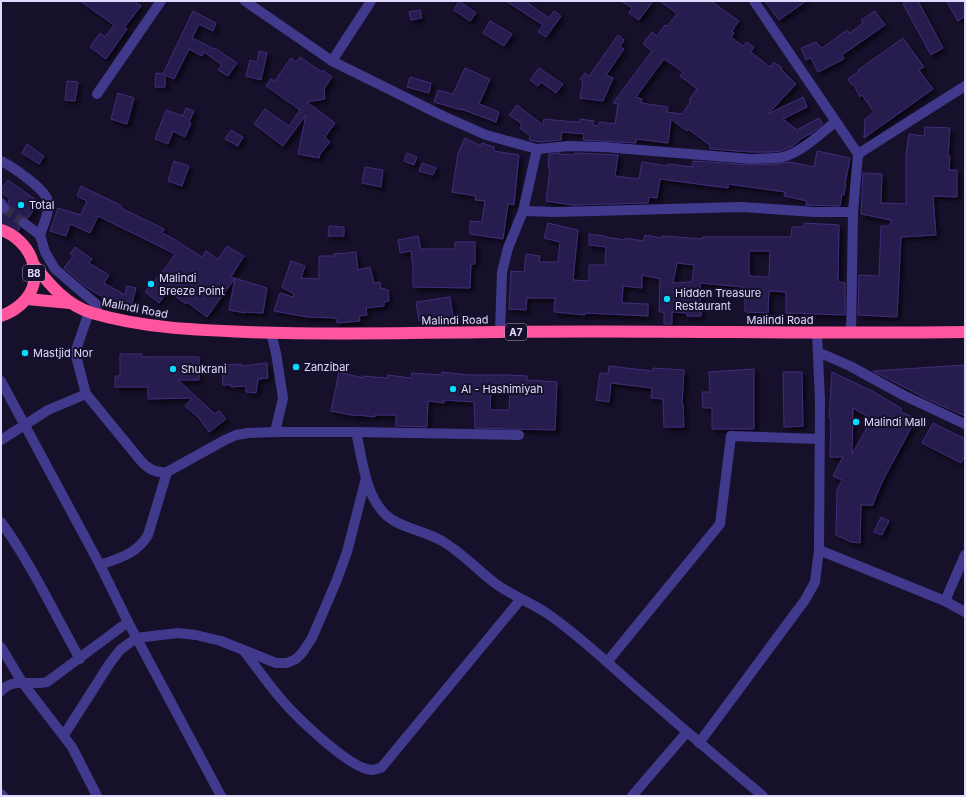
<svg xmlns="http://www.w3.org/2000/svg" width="966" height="797" viewBox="0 0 966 797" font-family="Inter,sans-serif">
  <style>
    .building { fill: #281b4d; stroke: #402d7a; fill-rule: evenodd; filter: url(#shadow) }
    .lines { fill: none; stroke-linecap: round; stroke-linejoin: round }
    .minor-tunnel { stroke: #342e4b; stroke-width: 10; stroke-dasharray: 10 5; stroke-linecap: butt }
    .minor { stroke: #413a8c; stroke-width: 10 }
    .highway { stroke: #ff559e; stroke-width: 12 }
    .poi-dot { fill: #06daff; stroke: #16102b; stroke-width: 1.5 }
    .labels { text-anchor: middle; stroke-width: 4; stroke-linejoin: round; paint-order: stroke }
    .shield { fill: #16102b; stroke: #a39dbf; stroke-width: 1 }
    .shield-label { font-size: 10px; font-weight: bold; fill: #e0daff }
    .poi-label { font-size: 11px; fill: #e0daff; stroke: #16102b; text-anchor: start }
    .street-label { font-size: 11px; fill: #e0daff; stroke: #16102b }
  </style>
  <defs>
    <filter id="shadow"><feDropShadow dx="3.5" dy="3.5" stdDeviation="2" flood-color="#0009"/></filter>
  </defs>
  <rect width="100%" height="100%" fill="#16102b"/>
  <g class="building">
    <path d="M80,1H134L141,6L124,28L127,29L106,59L90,47L100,33L105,37L114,25Z"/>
    <path d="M459,1L476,13L470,21L454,10Z"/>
    <path d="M506,1H525L549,18L554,11L561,16L546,37L538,32L543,25Z"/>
    <path d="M621,1H653L639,20L629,13L632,8Z"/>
    <path d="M660,1H711L739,21L732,31L734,33L731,37L743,46L747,42L754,47L751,52L770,67L774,62L782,68L781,69L796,84L768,114L803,97L807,107L783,119L797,130L819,118L823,124L812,133L802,138L793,146L781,151L771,152H751L711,149L709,148L711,146L688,129L687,131L671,119L668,143L636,139V143L583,140L584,134L562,132L561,140L539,142L529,140L530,136L520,128L522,124L509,115L517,105L543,125L544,119L574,122H580V119L594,121L592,124L597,126L600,122L615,124L618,104L613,103L652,51L643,44L652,32L657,36L665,25L667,26L677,14ZM664,59L683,72L680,76L697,89L689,100L691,101L682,114L667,112L668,107L641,103L642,99L636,97Z"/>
    <path d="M765,1H806L779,20Z"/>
    <path d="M909,1H918L943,48L931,55L903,4Z"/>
    <path d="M946,1H965V16L958,21Z"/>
    <path d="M420,10L422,18L411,20L409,12Z"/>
    <path d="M193,11L216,23L213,31L199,24L192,38L214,49L215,48L237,63L228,76L218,70L222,65L204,52L202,56L189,49L174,79L165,75V87H155L156,73L163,74Z"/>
    <path d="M875,11L885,25L842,55L844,59L818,72L811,58L806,60L801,48L816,42L822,48L847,30L850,33L863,23L861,20Z"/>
    <path d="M490,21L512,34L504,46L483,33Z"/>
    <path d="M618,35L624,40L620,47L624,49L606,75L613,78L603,101L580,98L583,81L580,79L585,73L589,76Z"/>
    <path d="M903,38L924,67L919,70L933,89L864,138L865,119L874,112L862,95L860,97L854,85H852L848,79L859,71L858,70Z"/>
    <path d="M259,51L267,53L261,80L246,76L250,60L257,62Z"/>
    <path d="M300,57L322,72L323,70L332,77L324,89L325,99L307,102L335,123L325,137L330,142L320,154L319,158L298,154L306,115L283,146L254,124L265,109L289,126L300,110L266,86L271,79L275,81L291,58L296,62Z"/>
    <path d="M465,68L490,79L479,104L499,112L496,122L461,109V110L434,102L438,90L453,94Z"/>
    <path d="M539,68L563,84L556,93L541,82L538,86L530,80Z"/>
    <path d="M410,77L431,83L429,93L407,87Z"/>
    <path d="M67,81L78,82L75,101L65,100Z"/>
    <path d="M118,93L134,98L127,124L111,119Z"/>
    <path d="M186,108L194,111L189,122L191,123L185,137L173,131L168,144L155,139L166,110L183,116Z"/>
    <path d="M925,127L950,128L948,156H950L949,170H957V197L933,196L936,235L901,237L897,317L858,315L859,275L879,276L881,226H890L891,220L861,214L863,173L882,174L881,203L906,204V155L909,134L924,136Z"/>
    <path d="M231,130L243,137L238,146L225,139Z"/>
    <path d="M465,138L481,146L482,143L494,147V151L519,155L514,205L508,204L503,239L470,234V221L482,222L485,201L475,200L476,196L452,192L458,153Z"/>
    <path d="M27,144L44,156L39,164L22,153Z"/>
    <path d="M817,151L850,158L845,184H846L844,195L842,194L840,206L806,205L807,201L784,196L785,192L728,184V188L660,179L657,198L649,197L648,203L572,205L546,201L550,168H548L549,154L560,153L559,154L574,155L575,153L618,155L615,176L639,179L642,162L668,166V164L693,167V161L751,165L776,164L789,162L814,167Z"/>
    <path d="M407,153L417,157L414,165L404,161Z"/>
    <path d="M174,161L189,166L182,186L168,181Z"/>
    <path d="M422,163L436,168L433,175L419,171Z"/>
    <path d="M365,167L383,170L381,187L362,183Z"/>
    <path d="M8,180L39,202L28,218L22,217L19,219L18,225L20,228L18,231L1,223V214H7L10,208L8,202L10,199L1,192V189Z"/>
    <path d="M81,186L122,206L121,208L164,229L162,233L172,238L202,257L206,251L218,259L227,246L244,256L231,277L267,288L263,313L245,312V313L229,310L235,278L207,317L187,302L186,304L168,291L159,303L145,292L167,266L175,254L98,216L90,233L70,224L66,236L50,231L58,208L81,215L87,201L77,196Z"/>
    <path d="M548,223L578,230L573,280L589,281V265H605L606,247L589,245V234L606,236V237L625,240V238L643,241L645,235L662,238V236L703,239V237H791L792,227H804V223L839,225L838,282L845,283V315L786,313V292L769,291L768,313L745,312V288L743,287L700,283L701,316H687V313L672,312V324H664V312H659L660,279L642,275V288L623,286L622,303L648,304V316L585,313V315L554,312L555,298H527L526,310L509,309L511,271L524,272L526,254L540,256L539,262H558L560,242L544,238ZM749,251H770L769,277L749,276ZM677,263L694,265L692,282L673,283Z"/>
    <path d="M329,226L344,227V236H328Z"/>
    <path d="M418,236L421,249H455V242H475V264H471L470,288L413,287V266L411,251L400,253L398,240Z"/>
    <path d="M75,247L92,259L89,263L109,275L104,283L125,295L127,286L136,288L130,311L114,307L115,304L86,287L64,268L73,256L70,254Z"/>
    <path d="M356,252L358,270L370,267L374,283L380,282L381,289L384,288L385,290H388L389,301L384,302V306L366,308L367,315L359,316L360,321L337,323L336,318L307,317L274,311L280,293L293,297L294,294L282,287L291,261L305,266L301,278L319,279V256H334V254Z"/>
    <path d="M450,297L453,316L419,321L416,302Z"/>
    <path d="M120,354H142V357H199V380H178L215,414L219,411L226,419L209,432L198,417L185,406L192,398L148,399V387H115V376H120Z"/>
    <path d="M267,363L268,378L258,379L256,393L246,392V386L231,387V385H223L222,365L241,364V366Z"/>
    <path d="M965,365V416L929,400L873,371Z"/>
    <path d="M609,366L653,371V368L684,370L682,404H683L684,427H664L663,399L651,398L652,388L611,383L609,402L596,400L600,373L608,374Z"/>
    <path d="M754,369V429H712V408H703L702,392H710L709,372Z"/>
    <path d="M339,372L363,378V376L387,378L388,375L411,378L412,373L442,375V372L470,375H510L527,376V380L557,382L555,430L475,428L474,402L444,400V403L428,401L427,427L396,426V415H375V417L357,415L356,416L331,411ZM491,391L510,392L509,410H490Z"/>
    <path d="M783,372H802L803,426L784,427Z"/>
    <path d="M832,372L874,392L902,409L900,411L916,419L883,480L874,501L873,505H861L860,543L851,542L836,535L837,490L842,480L833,476L843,457H830L831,420L829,418ZM853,408L872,419L852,454Z"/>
    <path d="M933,423L965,439V455L961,463L922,443Z"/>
    <path d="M881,517L889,521L882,535L874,532Z"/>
  </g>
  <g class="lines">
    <path class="minor-tunnel" d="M4,208L24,223"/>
    <g class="minor">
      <path d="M245,1L332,61L443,116L486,135L537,149L568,146L604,147L751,159C762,158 772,159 783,157C802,152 820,134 835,122"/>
      <path d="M754,1L858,154L853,212L851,333"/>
      <path d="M332,61L371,1"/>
      <path d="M97,94L161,1"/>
      <path d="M858,154L965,86"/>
      <path d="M1,161C13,167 45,189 48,201C50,212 43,225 40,235"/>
      <path d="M1,203L4,208"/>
      <path d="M523,211L556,212L742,207L815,212H853"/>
      <path d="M24,223L40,235L45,252L55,269L96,304L98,314"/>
      <path d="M89,312L76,350V356L86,394L141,461C148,469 155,473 167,472L225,440L236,435L248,433L275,432H356C362,457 365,495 385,514C401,529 424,530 442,541C463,553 477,570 496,584C513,596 532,603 548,614C581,637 611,666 641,692C681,727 722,762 763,796"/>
      <path d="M500,332L502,272L508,248L523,211L537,149"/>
      <path d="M271,333L276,353L283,398L275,432"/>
      <path d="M818,352L850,366L903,395L965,424"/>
      <path d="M1,381L100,565L128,622L221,796"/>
      <path d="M356,432L519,435"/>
      <path d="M1,440L48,410L86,394"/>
      <path d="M1,522C32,565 54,613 80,659"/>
      <path d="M819,550L945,601L965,612"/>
      <path d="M100,565C119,558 137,554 148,535L167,472"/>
      <path d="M945,601L965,555"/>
      <path d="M1,647L22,682L72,747L97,796"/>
      <path d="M244,651C255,665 265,680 277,694C292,713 349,769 372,770C375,770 378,768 381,768L521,599"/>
      <path d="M607,662L720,524L731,436L819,439"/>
      <path d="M1,691C14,677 31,686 47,682L128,622"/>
      <path d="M64,735L110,663L120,650L136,638L178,633L196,635L221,641L276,663H287L296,659L302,653L312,638L336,582L347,552L366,478"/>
      <path d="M699,743L805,600L815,582L819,550L820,401L817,333"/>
      <path d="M1,794L3,796"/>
      <path d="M632,796L687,732"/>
    </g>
    <g class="highway">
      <path d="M1,230C29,239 46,274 26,299C19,308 11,312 1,316"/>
      <path d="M34,265C50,285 66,305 92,313C143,328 196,330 248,332C331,335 414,333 497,332C653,330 809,334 965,332"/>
      <path d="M27,299L70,303"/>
    </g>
  </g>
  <g class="poi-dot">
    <circle cx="21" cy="205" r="4"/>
    <circle cx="151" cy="284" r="4"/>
    <circle cx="667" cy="299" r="4"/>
    <circle cx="25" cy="353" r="4"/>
    <circle cx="296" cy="367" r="4"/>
    <circle cx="173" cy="369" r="4"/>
    <circle cx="453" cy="389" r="4"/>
    <circle cx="856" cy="422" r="4"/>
  </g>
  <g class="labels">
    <g class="shield">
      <rect x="23" y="265" width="22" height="16" rx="3"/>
      <rect x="505" y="324" width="22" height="16" rx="3"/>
    </g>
    <g class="shield-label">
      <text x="34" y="277">B8</text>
      <text x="516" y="336">A7</text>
    </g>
    <g class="poi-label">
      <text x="29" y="209">Total</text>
      <text x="159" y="282">Malindi<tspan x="159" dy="13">Breeze Point</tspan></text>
      <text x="675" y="297">Hidden Treasure<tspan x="675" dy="13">Restaurant</tspan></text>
      <text x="33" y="357">Mastjid Nor</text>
      <text x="304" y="371">Zanzibar</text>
      <text x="181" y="373">Shukrani</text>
      <text x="461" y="393">Al - Hashimiyah</text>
      <text x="864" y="426">Malindi Mall</text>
    </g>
    <g class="street-label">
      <text transform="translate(135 308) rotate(11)" y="4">Malindi Road</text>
      <text transform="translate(455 320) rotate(-1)" y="4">Malindi Road</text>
      <text x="780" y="324">Malindi Road</text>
    </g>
  </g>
  <rect width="966" height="797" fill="none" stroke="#e0daff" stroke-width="4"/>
</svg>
